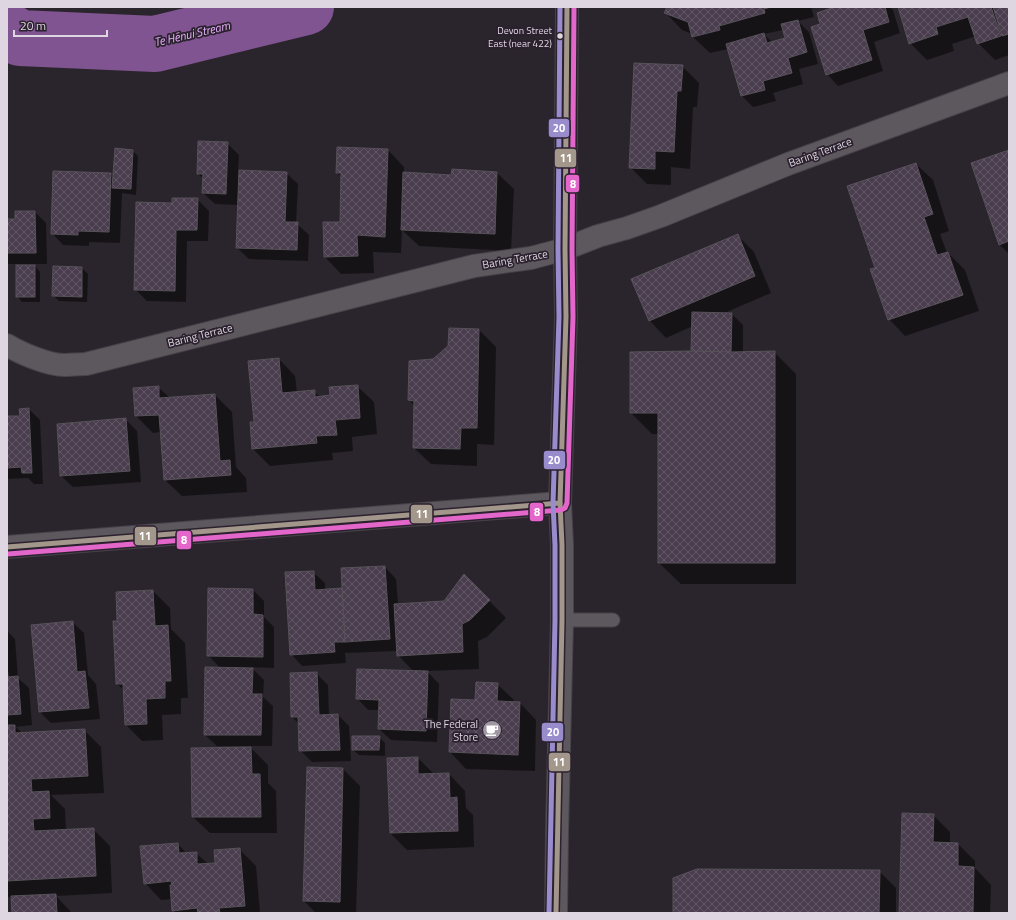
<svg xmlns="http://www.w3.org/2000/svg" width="1016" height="920" viewBox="0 0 1016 920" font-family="'Titillium Web',sans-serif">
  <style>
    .shadow { fill: #0007; fill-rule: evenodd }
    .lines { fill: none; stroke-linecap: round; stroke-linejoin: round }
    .river { stroke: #805490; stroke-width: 56 }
    .building { fill: url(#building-cross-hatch); stroke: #575259 }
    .service-casing { stroke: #474249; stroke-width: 15 }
    .minor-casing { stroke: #474249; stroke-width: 24 }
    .tertiary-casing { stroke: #474249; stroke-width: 24 }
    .secondary-casing { stroke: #474249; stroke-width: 24 }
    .service { stroke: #5c585d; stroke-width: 13 }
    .minor { stroke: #5c585d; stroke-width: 22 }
    .tertiary { stroke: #5c585d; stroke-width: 22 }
    .secondary { stroke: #5c585d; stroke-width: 22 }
    .bus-1-casing { stroke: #2b212f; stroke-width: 8 }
    .bus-2-casing { stroke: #2b212f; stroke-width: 8 }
    .bus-3-casing { stroke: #2b212f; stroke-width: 8 }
    .bus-1 { stroke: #a3968a; stroke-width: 5 }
    .bus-2 { stroke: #e367ca; stroke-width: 5 }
    .bus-3 { stroke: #988ccc; stroke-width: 5 }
    .bus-dot { fill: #ded7e1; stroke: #2b212f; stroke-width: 1.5 }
    .labels { text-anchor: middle; stroke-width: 3.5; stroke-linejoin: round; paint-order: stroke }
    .bus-label { font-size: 10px; fill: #ded7e1; stroke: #2b212f; text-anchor: end }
    .street-label { font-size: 11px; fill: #ded7e1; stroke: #2b212f }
    .poi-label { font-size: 11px; fill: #ded7e1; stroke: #2b212f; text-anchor: end }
    .water-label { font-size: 12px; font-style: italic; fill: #e7b2fb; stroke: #2b212f }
    .line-badge { stroke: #2b212f; stroke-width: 1.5 }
    .badge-label { font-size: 11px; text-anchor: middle; font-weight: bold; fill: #fff }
  </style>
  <defs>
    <pattern id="building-cross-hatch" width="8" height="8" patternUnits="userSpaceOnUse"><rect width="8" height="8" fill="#493d4e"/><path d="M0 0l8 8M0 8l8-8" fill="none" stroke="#635867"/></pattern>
  </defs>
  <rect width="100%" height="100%" fill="#2a242c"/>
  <g class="shadow">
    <path d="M668,7H811L814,17L798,21L809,32L818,64L799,69L803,84L773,93L776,101L753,107L742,96L728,49L710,53L693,37L692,34L682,30L666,13ZM783,30L786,39L772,42L764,34Z"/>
    <path d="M837,7H846L848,9L853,7H890L893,10L900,33L874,42L883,71L838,86L827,74L822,24Z"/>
    <path d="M899,7H1009V55L995,60L978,43L976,36L952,44L954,51L927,60L910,43Z"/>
    <path d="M682,66L699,83L697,107H693L690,169L671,167V185L647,184L630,167Z"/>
    <path d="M227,143L239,155L238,171L286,173L298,184L296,223L309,235L308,261L249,259L237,248L239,205L215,204L203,193L204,179L198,174Z"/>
    <path d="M388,150L404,167V173L452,176L497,173L514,189L511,251L419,246L402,230L401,253L373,252L374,273L341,274L325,257L341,223L342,177L337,173Z"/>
    <path d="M133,151L138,156L136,195L122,193L120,243L89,242V246L63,245L52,233L111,174L114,177Z"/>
    <path d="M1009,151V254L1000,245Z"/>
    <path d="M916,164L933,180L949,231L940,234L947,253H948L965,270L979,311L905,336L889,319L876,268Z"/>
    <path d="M197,199L209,211L208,241H187L186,302L147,301L135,289L173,204Z"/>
    <path d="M35,212L46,223L47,264H7V220H16Z"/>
    <path d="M737,235L754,252L771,293L722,314H732L743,325V352H774L796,374V584H681L659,563V434H652L631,413V353H694L693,326L666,338L650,321L633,280Z"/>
    <path d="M35,266L40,272V302H22L17,296Z"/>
    <path d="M82,268L88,274L87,302L59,301L53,295Z"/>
    <path d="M479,330L496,347L494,445L477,444V466L431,464L414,448L415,406L409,400Z"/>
    <path d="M279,359L295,376L297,393L314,391L320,397L331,396L357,386L374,402L377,434L352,437L353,451L332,453L333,460L270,466L253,449L255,422Z"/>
    <path d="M158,387L170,398L215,395L232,412L236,467L246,478L247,492L182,496L165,480L161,432L153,433L136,416Z"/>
    <path d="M29,409L40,420L43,484H34L28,478L7,479V417H21Z"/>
    <path d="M125,419L137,431L141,482L73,487L61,476Z"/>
    <path d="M385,567L396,579L398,604L444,602L464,575L506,618L487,637L478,641L479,669L427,671L439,684L437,742L391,740L379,729L380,710H368L357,698L414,672L398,655L397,651L345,653L346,663L302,666L291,654L313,572L325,583V590L343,589Z"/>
    <path d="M253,590L264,601V617L274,627V668L251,667L264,680L263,697L273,706L272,746H217L205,735L221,669L208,655ZM252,600H254V620L252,619Z"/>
    <path d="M153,591L170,608L171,629L185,643L188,698H181V714L162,715L163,740L142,741L126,725L124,690L117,684L118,622Z"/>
    <path d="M72,622L84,633L88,675L96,684L100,719L51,723L40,712Z"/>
    <path d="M7,631L15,639L18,678L29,688L32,725L16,727L23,734L84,730L101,747L104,793L51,795L65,809L66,831L93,829L110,846L112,893L56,896L72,913H13L12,898H10L7,895Z"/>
    <path d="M316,673L328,685L329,715H338L349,726L351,761L312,762L300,750L299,724L292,717Z"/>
    <path d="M497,684L514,700V703H520L536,720L535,771L466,769L450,752L476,701Z"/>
    <path d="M379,737L385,743V756L359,755L353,750Z"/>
    <path d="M251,748L268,765V783L276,791L277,833H210L193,817Z"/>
    <path d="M418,758L435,775L449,774L465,791L466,808L473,815L474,847L407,850L390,833Z"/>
    <path d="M343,769L360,786L356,913H316L304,901Z"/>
    <path d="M933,815L950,832V844H958L975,861V868L991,885L990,913H900Z"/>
    <path d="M178,844L187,854L196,853L208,864L216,863L239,849L256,866L260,913H176L173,910V899L161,900L145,883Z"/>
    <path d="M879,871L896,888V913H674Z"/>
  </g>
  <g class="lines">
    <path class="river" d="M7,30L20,38L155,44L306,7"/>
  </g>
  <g class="building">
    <path d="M667,7H771L764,9L765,13L719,26L720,30L692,37L688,22L664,13Z"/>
    <path d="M834,7H845L846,8L850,7H885L889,22L863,30L872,60L826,75L811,27L820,24L817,13Z"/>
    <path d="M898,7H991L1001,36L977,44L968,17L936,27L938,34L909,44Z"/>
    <path d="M993,7H1009V34L1002,36Z"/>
    <path d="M798,20L807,52L788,58L792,73L763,81L765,90L741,96L726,44L764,33L767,43L785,38L781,24Z"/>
    <path d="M634,63L683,65L681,91H677L674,152L655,151V169L629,168Z"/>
    <path d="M198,141L228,142L226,194L202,193L203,174H197Z"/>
    <path d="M337,147L388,149L385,237L357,235L358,256L324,257L323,222H340L341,173H336Z"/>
    <path d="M115,148L133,150L131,189L112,188Z"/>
    <path d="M1009,150V241L999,245L971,163Z"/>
    <path d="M916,163L933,214L924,217L937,255L948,252L963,295L888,320L870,269L875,268L847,186Z"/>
    <path d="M452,169L497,172L495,234L401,230L403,172L451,175Z"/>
    <path d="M239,170L287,172L285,222H298L297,250L236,248Z"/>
    <path d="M53,171L111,173L109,232L78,231V235L51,234Z"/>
    <path d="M172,198H198L197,230H176L175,291L134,290L136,202L172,203Z"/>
    <path d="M15,211H35L36,253H7V219H15Z"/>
    <path d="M738,234L755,276L649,321L631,279Z"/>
    <rect x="16" y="265" width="19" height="32"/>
    <path d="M53,266L82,267V297L52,296Z"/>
    <path d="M692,312L732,313L731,352L691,351Z"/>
    <path d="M449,328L479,329L477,428H461L460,449L413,448L414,401L408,400L409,361L433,359L448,346Z"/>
    <path d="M691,351L731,352L775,351V563H658V413H630V352Z"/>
    <path d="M279,358L282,393L315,390V397L330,395L329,387L358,385L360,418L335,420L337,435L316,436L317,443L252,449L250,422H254L248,361Z"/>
    <path d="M159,386V398L215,394L220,461L230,460L231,475L164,480L159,415L135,416L133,388Z"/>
    <path d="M29,408L32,473H22L21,467L7,468V416H20L19,409Z"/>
    <path d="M126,418L130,471L60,476L57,424Z"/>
    <path d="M385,566L390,639L345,642L341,568Z"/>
    <path d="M314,571L315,590L342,588L345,642H334L335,652L290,655L285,572Z"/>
    <path d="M464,574L490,600L470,620L462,624L463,652L397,656L394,604L444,601Z"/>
    <path d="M208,588L253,589V614L263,615V657L207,656Z"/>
    <path d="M153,590L155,626L168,625L171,681H165V698L146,699L147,724L125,725L123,684H116L113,621H117L116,592Z"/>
    <path d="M73,621L77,672L85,671L89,708L39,712L31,625Z"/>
    <path d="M7,664L8,677L18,676L21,714L7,715Z"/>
    <path d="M205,667L253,668L252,694H262L261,735H204Z"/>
    <path d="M357,669L428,671L426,731L378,729L379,700L356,699Z"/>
    <path d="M317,672L319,715L338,714L340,750L299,751L298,717H291L290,673Z"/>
    <path d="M476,682L498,683L497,701L520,702L518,755L449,752L451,699L475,700Z"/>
    <path d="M7,725H15V733L85,729L88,776L31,779L32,792L49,791L50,818L33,819L34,831L94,828L96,876L7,881Z"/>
    <path d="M352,736H380L379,750H352Z"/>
    <path d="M251,747L252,774H260L261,817H192L191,748Z"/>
    <path d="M418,757V774L449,773L450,798L457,797L458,831L390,833L387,758Z"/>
    <path d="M307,767L343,768L340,902L303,901Z"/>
    <path d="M902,813L934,814L933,842L958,843V866L974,867L973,913H899Z"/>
    <path d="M178,843L179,853L197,852V864L215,863L214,850L240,848L245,906L219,908L220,913H198L197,908L172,911L170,885H172L171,881L144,884L140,846Z"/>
    <path d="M697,869L880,870L879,913H673V878Z"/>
    <path d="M56,894L57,913H12L11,896Z"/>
  </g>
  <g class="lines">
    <g class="service-casing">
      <path id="service" d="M562,620H613"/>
    </g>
    <g class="minor-casing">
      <path id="minor" d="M7,345C20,353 48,365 64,365C71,365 78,364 86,364L474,266L531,258L565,249L598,236L627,228L661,216L788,164L1009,83"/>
    </g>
    <g class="tertiary-casing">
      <path id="tertiary" d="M7,547L560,503"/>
    </g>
    <g class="secondary-casing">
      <path id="secondary" d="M556,913L557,833L562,620V545L560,503L566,317L565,249L567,7"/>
    </g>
    <use href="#service" class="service"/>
    <use href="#minor" class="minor"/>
    <use href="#tertiary" class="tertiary"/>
    <use href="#secondary" class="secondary"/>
    <g class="bus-1-casing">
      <g id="bus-1">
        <path d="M7,547L560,503"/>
        <path d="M556,913L562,620V545L560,503L566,317L565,249L567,7"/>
      </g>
    </g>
    <g class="bus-2-casing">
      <path id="bus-2" d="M8,554L561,510L565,508L567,503L573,317L572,249L574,7"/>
    </g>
    <g class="bus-3-casing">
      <path id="bus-3" d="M549,913L555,620V545L553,503L559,317L558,249L560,7"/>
    </g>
    <use href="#bus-1" class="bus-1"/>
    <use href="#bus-2" class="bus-2"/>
    <use href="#bus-3" class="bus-3"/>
  </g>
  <defs>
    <g id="cafe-disc" transform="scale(1)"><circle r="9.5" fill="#9f98a2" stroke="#2b212f"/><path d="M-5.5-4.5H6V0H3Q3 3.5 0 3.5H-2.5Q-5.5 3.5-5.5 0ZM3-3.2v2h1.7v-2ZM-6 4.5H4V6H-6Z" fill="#fff"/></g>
  </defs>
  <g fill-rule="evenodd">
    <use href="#cafe-disc" x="492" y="730"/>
  </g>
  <circle class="bus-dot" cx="560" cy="36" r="3.5"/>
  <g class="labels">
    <g class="bus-label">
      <text x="552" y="34">Devon Street<tspan x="552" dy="13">East (near 422)</tspan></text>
    </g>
    <g class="street-label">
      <text transform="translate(820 152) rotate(-20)" y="4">Baring Terrace</text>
      <text transform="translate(515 259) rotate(-10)" y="4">Baring Terrace</text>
      <text transform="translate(200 335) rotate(-14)" y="4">Baring Terrace</text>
    </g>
    <g class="poi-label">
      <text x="478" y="728">The Federal<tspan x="478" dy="13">Store</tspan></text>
    </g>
    <g class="water-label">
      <text transform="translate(192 34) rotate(-13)" y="4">Te Hēnui Stream</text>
    </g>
  </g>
  <g class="line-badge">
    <rect x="548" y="118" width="22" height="20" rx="4" fill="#988ccc"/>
    <rect x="554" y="148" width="23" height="20" rx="4" fill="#a3968a"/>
    <rect x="565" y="174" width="15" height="19" rx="4" fill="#e367ca"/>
    <rect x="543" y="450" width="23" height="20" rx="4" fill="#988ccc"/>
    <rect x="529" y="502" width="15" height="20" rx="4" fill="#e367ca"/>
    <rect x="410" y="504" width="23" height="20" rx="4" fill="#a3968a"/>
    <rect x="134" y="526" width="23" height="20" rx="4" fill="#a3968a"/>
    <rect x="176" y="530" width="16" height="20" rx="4" fill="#e367ca"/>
    <rect x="541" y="722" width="23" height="20" rx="4" fill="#988ccc"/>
    <rect x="548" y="752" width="23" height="20" rx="4" fill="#a3968a"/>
  </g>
  <g class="badge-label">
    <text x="559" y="132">20</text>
    <text x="566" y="162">11</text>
    <text x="573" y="188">8</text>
    <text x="554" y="464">20</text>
    <text x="537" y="516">8</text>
    <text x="422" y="518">11</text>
    <text x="145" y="540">11</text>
    <text x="184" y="544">8</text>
    <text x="553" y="736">20</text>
    <text x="559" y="766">11</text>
  </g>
  <rect width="1016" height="920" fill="none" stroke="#ded7e1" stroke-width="16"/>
  <path d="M14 30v6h93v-6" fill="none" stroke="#ded7e1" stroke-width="2"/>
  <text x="20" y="30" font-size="12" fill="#ded7e1" stroke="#2b212f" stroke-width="3" paint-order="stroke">20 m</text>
</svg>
